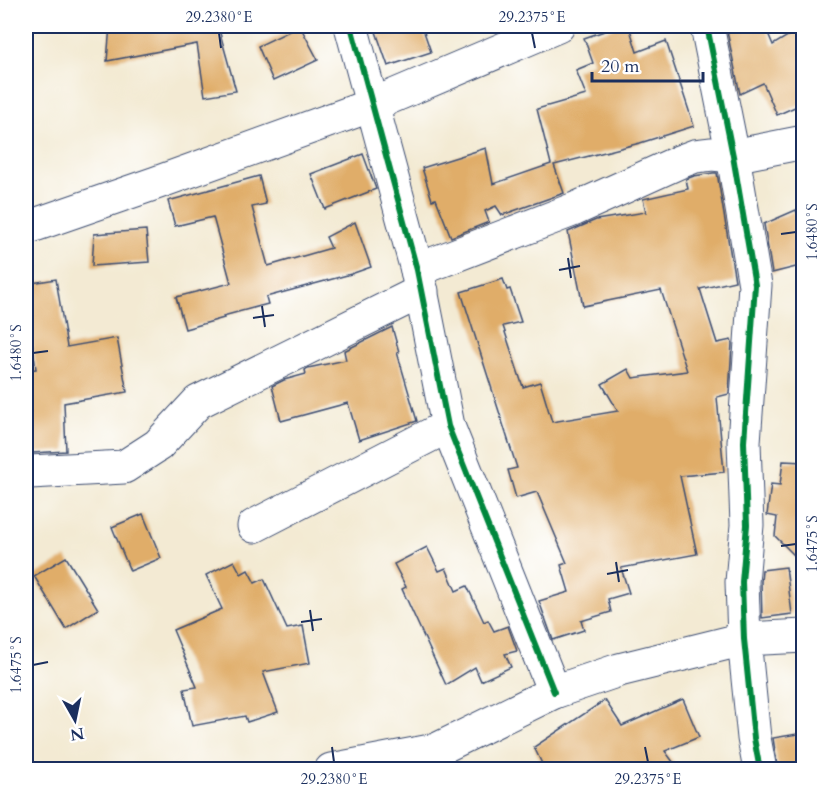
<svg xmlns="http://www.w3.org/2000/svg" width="829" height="795" viewBox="0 0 829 795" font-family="Cardo,serif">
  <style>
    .building { fill: #e0ad69 }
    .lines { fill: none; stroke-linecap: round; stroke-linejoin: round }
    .minor-casing { stroke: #3b4b70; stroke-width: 35 }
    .minor { stroke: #fff; stroke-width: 33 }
    .cycleway-casing { stroke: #fff; stroke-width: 10 }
    .cycleway { stroke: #00873e; stroke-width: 6 }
    .ticks { fill: none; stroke: #1b2f5e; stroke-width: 2 }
    .neatline { fill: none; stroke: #1b2f5e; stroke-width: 2 }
    .ticks-label { font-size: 15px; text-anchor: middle; fill: #1b2f5e }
  </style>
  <rect width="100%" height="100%" fill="#fff"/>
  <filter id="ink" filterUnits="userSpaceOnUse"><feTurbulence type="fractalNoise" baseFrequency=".0167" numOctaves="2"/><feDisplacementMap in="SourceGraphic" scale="12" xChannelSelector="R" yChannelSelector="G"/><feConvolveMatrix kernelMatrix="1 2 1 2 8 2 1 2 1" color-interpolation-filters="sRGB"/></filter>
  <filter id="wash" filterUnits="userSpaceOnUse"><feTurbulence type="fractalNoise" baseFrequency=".008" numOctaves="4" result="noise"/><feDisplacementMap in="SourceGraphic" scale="24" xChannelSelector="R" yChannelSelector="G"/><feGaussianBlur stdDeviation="1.35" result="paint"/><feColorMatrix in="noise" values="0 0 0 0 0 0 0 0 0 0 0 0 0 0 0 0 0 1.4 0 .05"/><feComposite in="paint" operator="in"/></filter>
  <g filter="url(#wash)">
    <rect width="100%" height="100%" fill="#f3ead3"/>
    <g id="blocks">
      <g class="building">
        <path d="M110,26H218L236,91L205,96L197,44L107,61Z"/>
        <path d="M300,26L318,60L273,81L258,46Z"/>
        <path d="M374,26H422L431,52L388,66Z"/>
        <path d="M619,26H629L637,52L666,41L694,126L640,143L554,165L564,193L502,215L496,206L485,211L489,222L451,237L436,199L432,200L422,168L486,148L493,184L551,164L537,109L586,95L576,70L593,63L584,38Z"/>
        <path d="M726,26H765L773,45L804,26V103L777,115L763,83L740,94Z"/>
        <path d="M363,154L376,189L325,209L311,174Z"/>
        <path d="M713,173H717L735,281L700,289L717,343L731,340L732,343L729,394L717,397L724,472L680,476L697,554L621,568L629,593L608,599L611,612L581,621L584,630L553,640L539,601L569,592L561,565L567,563L537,492L516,498L508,470L517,468L461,292L503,279L507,290L510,289L521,322L503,326L523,387L540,382L552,422L618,411L602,384L628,369L633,378L687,371L661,290L583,306L568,232L596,220L646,212L643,199L688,189L686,179L694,176Z"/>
        <path d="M259,176L266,204L252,207L268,266L331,248L326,237L355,222L371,267L351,274L266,297L268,304L223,316L224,318L185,329L176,297L231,283L213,217L175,226L168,201Z"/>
        <path d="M796,210L804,228V265L772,273L764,224Z"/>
        <path d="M146,230L149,262L92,266L94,234Z"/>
        <path d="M56,279L67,347L117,338L127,392L64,403L66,451L32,453L30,402L26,403V370L36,369L26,299V284Z"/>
        <path d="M392,327L399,352H397L417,421L359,440L348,403L281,421L272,386L284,380L306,374L305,370L308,368L346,360L344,351Z"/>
        <path d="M783,461L804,462V565L775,536L777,517L767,515L771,484L780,485Z"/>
        <path d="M143,514L161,558L130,571L112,527Z"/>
        <path d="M427,547L439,571L446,568L456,591L467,586L484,622L488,620L494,631L508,626L517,651L505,654L511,667L481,681L475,667L446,685L402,589L406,587L394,564Z"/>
        <path d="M66,557L98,609L66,629L34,576Z"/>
        <path d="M234,561L241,574L248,570L255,583L264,579L287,629L303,626L310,663L263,672L278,712L247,722L245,716L192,726L184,689L197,687L173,630L222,609L206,575Z"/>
        <path d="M786,567L792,614L762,618L761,582L762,570Z"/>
        <path d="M683,699L699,737L665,751L679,770H545L534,747L605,700L622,726Z"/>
        <path d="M804,733V766L778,770L773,738Z"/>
      </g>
    </g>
  </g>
  <g filter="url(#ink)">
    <use href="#blocks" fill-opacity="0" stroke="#3b4b70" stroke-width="1.5"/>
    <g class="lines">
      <g class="minor-casing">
        <g id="minor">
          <path d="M351,26L417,270L448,426L554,692"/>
          <path d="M707,26L733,156L755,285L744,442L747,525L742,582L744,639L754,738L760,770"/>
          <path d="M26,228L156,183L372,105L558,26"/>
          <path d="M417,270L575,209L679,162L695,156L712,154L733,156L804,142"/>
          <path d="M30,472L124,467L158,445L198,402L422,291"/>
          <path d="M254,526L448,426"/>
          <path d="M331,770L436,750L554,692L619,670L744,639L804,636"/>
        </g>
      </g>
      <use href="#minor" class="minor"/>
      <g class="cycleway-casing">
        <g id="cycleway">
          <path d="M351,26L417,270L448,426L554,692"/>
          <path d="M707,26L733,156L755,285L744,442L747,525L742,582L744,639L754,738L760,770"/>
        </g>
      </g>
      <use href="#cycleway" class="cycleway"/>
    </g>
  </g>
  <path class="ticks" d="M219,33L221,48M532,33L535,48M781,234L796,232M568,258L571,278M559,270L580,266M262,306L265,327M253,318L274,315M33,353L48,351M781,546L796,544M616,562L619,582M607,574L628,570M310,610L313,631M301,622L322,619M33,665L48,662M332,747L334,762M645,747L648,762"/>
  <rect width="829" height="795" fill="none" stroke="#fff" stroke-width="66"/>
  <g transform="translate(75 720) rotate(171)" stroke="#ffffff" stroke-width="4.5" paint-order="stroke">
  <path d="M0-4.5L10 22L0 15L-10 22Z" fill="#1b2f5e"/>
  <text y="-9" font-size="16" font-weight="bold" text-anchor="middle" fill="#1b2f5e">N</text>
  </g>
  <path d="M592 72v9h111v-9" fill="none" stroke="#1b2f5e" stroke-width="3"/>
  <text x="601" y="72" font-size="18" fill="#1b2f5e" stroke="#ffffff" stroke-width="4.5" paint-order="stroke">20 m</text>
  <rect x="33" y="33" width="763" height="729" class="neatline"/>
  <g class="ticks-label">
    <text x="219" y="22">29.2380°E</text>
    <text x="532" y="22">29.2375°E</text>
    <text transform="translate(812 232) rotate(-90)" y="5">1.6480°S</text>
    <text transform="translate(16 353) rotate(-90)" y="5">1.6480°S</text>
    <text transform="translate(812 544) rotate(-90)" y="5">1.6475°S</text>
    <text transform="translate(16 665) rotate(-90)" y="5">1.6475°S</text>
    <text x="334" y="784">29.2380°E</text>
    <text x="648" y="784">29.2375°E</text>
  </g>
</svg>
